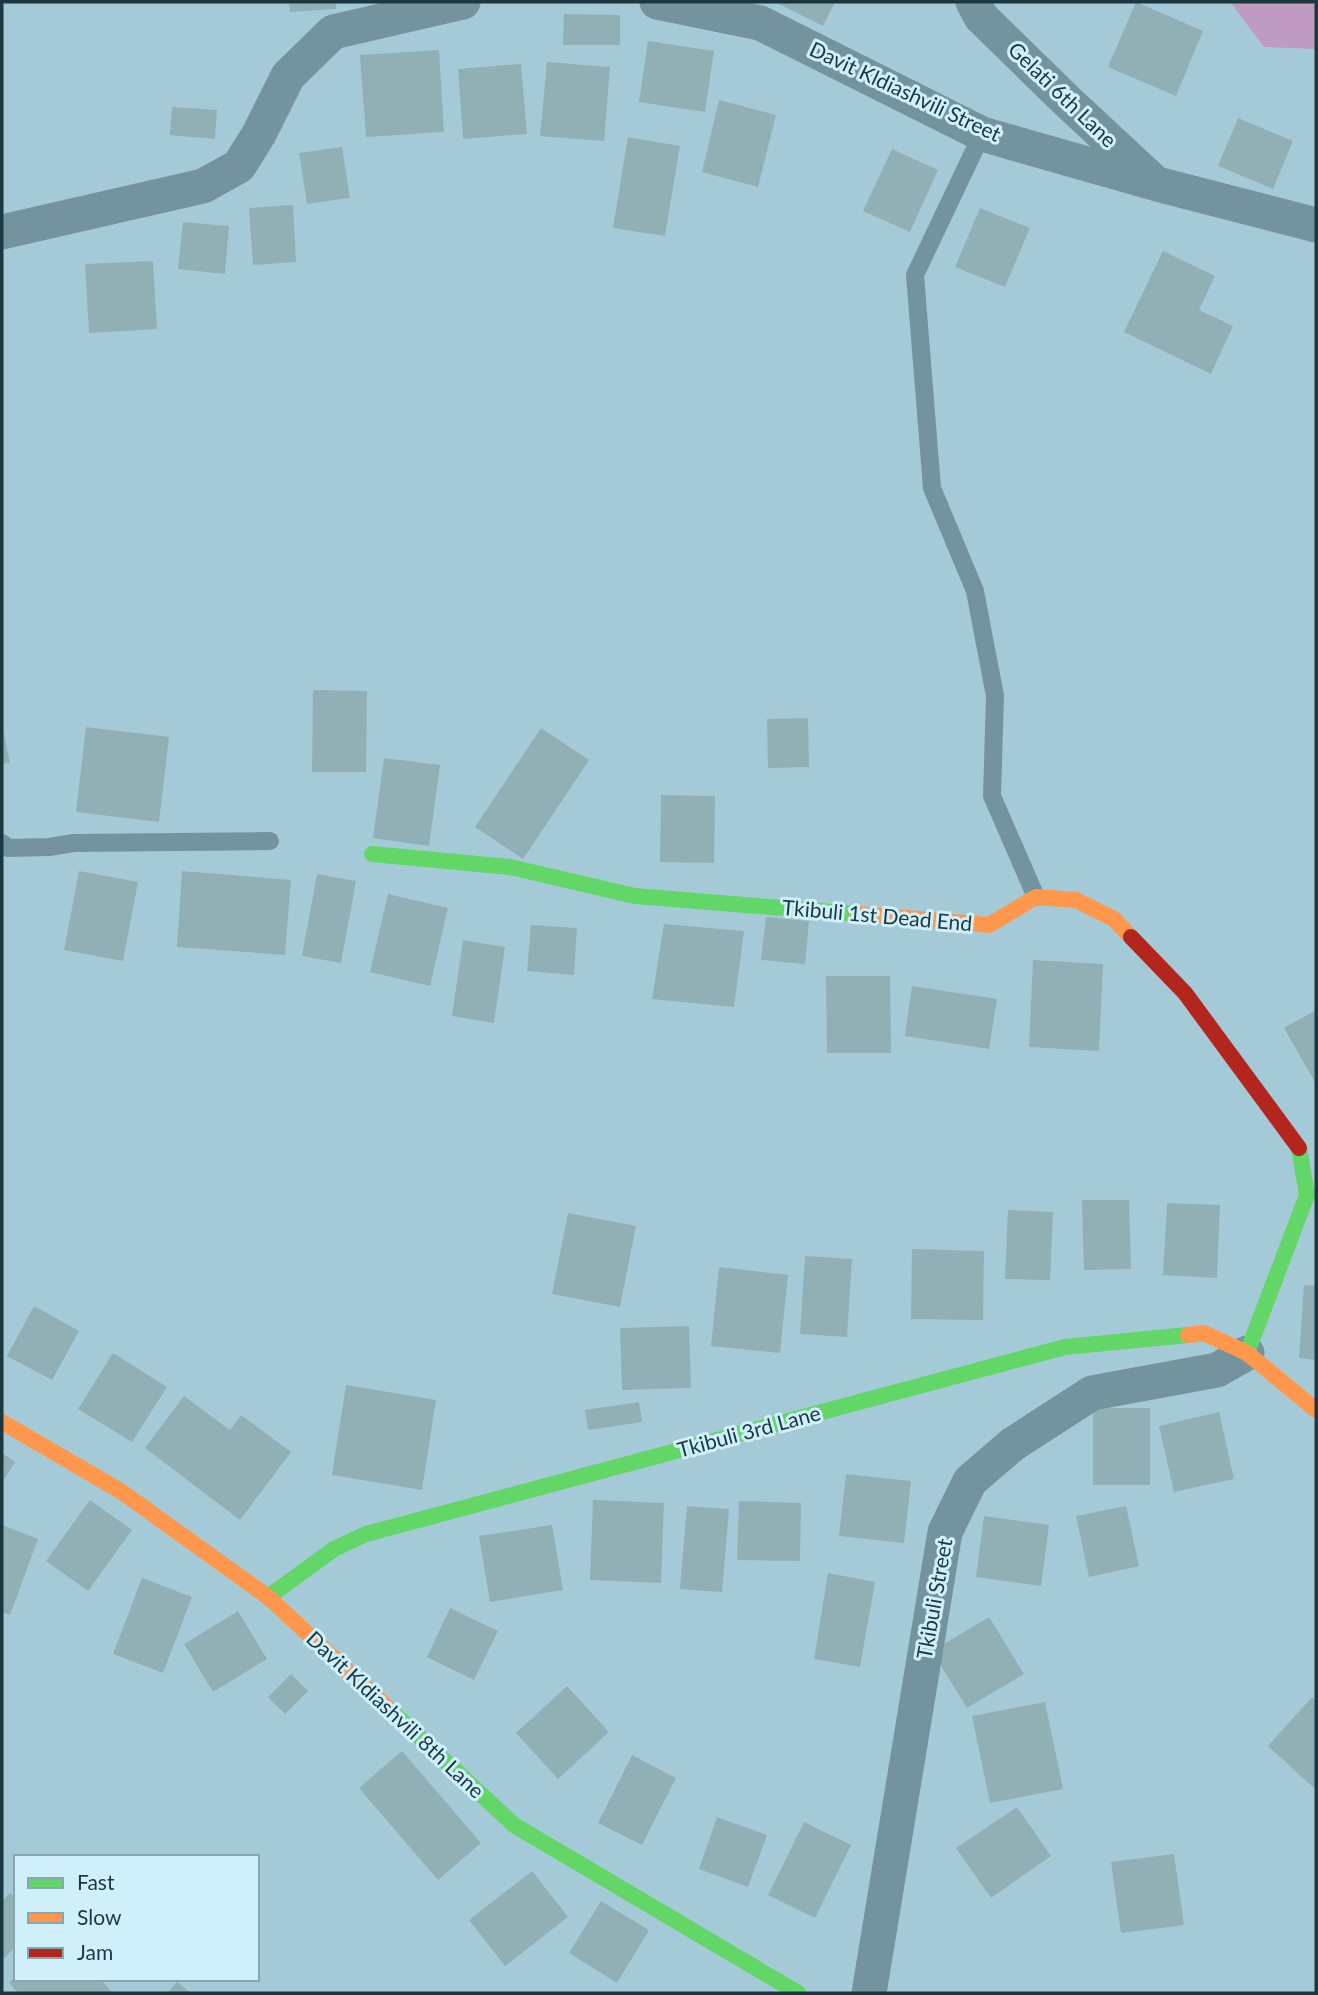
<svg xmlns="http://www.w3.org/2000/svg" width="1318" height="1995" viewBox="0 0 1318 1995" font-family="Lato,sans-serif">
  <style>
    .forest { fill: #bf9bc4 }
    .building { fill: #91b0b6 }
    .lines { fill: none; stroke-linecap: round; stroke-linejoin: round }
    .lane { stroke: #73949e; stroke-width: 18 }
    .street { stroke: #73949e; stroke-width: 35 }
    .fast { stroke: #63d668; stroke-width: 16 }
    .slow { stroke: #ff974d; stroke-width: 16 }
    .jam { stroke: #b3261e; stroke-width: 16 }
    .labels { text-anchor: middle; stroke-width: 6; stroke-linejoin: round; paint-order: stroke }
    .street-label { font-size: 21px; fill: #1b3740; stroke: #cff0fb }
  </style>
  <rect width="100%" height="100%" fill="#a5cad7"/>
  <path class="forest" d="M1230,2H1316V49L1264,47Z"/>
  <g class="building">
    <path d="M289,2H336V9L290,12Z"/>
    <path d="M775,2H835L823,26Z"/>
    <path d="M1136,2L1203,31L1176,96L1108,67Z"/>
    <path d="M564,14L620,15V45H563Z"/>
    <path d="M648,41L714,51L705,112L639,102Z"/>
    <path d="M439,50L444,132L366,137L360,55Z"/>
    <path d="M547,62L610,67L604,141L540,136Z"/>
    <path d="M521,64L527,134L463,139L458,69Z"/>
    <path d="M719,100L776,115L758,187L702,172Z"/>
    <path d="M172,107L217,110L215,139L170,135Z"/>
    <path d="M1238,118L1293,141L1273,189L1218,166Z"/>
    <path d="M628,137L680,146L665,236L613,228Z"/>
    <path d="M342,147L350,198L307,204L299,153Z"/>
    <path d="M892,149L938,170L910,232L863,211Z"/>
    <path d="M293,205L296,262L253,265L249,208Z"/>
    <path d="M980,208L1030,228L1005,287L955,267Z"/>
    <path d="M183,222L229,226L225,274L178,269Z"/>
    <path d="M1163,251L1215,276L1199,310L1233,326L1211,374L1124,332Z"/>
    <path d="M153,261L157,329L89,333L85,264Z"/>
    <path d="M313,690L367,691L366,772H312Z"/>
    <path d="M808,718L809,767L768,768L767,719Z"/>
    <path d="M2,725L10,763L2,764Z"/>
    <path d="M86,727L169,737L159,822L76,812Z"/>
    <path d="M541,728L589,760L523,859L475,827Z"/>
    <path d="M384,758L440,765L429,846L373,838Z"/>
    <path d="M661,795L715,796L714,863L660,862Z"/>
    <path d="M79,871L138,882L123,961L64,950Z"/>
    <path d="M182,871L291,880L285,955L177,947Z"/>
    <path d="M317,874L356,881L341,963L302,956Z"/>
    <path d="M388,894L448,908L430,986L370,972Z"/>
    <path d="M766,917L809,921L805,964L761,960Z"/>
    <path d="M664,924L744,931L734,1007L652,999Z"/>
    <path d="M531,925L577,928L574,975L527,971Z"/>
    <path d="M463,940L505,947L494,1023L452,1016Z"/>
    <path d="M1033,960L1103,964L1099,1051L1029,1047Z"/>
    <path d="M826,976H890L891,1053H827Z"/>
    <path d="M912,986L997,999L989,1049L905,1036Z"/>
    <path d="M1316,1010V1084L1284,1028Z"/>
    <path d="M1082,1200H1129L1131,1269L1084,1270Z"/>
    <path d="M1167,1203L1220,1205L1217,1278L1163,1275Z"/>
    <path d="M1008,1210L1053,1212L1050,1280L1005,1279Z"/>
    <path d="M568,1213L636,1226L620,1307L552,1294Z"/>
    <path d="M912,1249L984,1251L983,1320L911,1319Z"/>
    <path d="M805,1256L852,1259L847,1337L800,1334Z"/>
    <path d="M719,1267L788,1275L780,1353L711,1346Z"/>
    <path d="M1304,1285L1316,1286V1360L1299,1358Z"/>
    <path d="M34,1306L79,1331L52,1380L7,1356Z"/>
    <path d="M689,1326L691,1388L622,1390L620,1328Z"/>
    <path d="M113,1353L167,1387L132,1442L78,1409Z"/>
    <path d="M346,1385L436,1400L422,1490L332,1475Z"/>
    <path d="M184,1396L230,1430L241,1415L291,1452L240,1520L145,1448Z"/>
    <path d="M639,1402L642,1422L588,1430L585,1410Z"/>
    <rect x="1093" y="1408" width="57" height="77"/>
    <path d="M1219,1412L1234,1479L1174,1492L1159,1426Z"/>
    <path d="M2,1453L15,1462L2,1483Z"/>
    <path d="M846,1474L911,1481L904,1543L839,1536Z"/>
    <path d="M90,1500L132,1530L88,1591L46,1561Z"/>
    <path d="M593,1500L664,1503L661,1583L590,1580Z"/>
    <path d="M739,1501L801,1503L800,1561L737,1560Z"/>
    <path d="M687,1506L729,1509L722,1592L680,1589Z"/>
    <path d="M1126,1506L1139,1566L1089,1577L1076,1516Z"/>
    <path d="M984,1516L1049,1525L1041,1586L976,1577Z"/>
    <path d="M2,1525L38,1539L10,1615L2,1612Z"/>
    <path d="M552,1525L563,1590L490,1602L479,1536Z"/>
    <path d="M828,1573L875,1582L860,1667L814,1659Z"/>
    <path d="M142,1578L192,1597L163,1673L113,1654Z"/>
    <path d="M450,1608L498,1631L474,1680L427,1657Z"/>
    <path d="M238,1611L267,1659L213,1692L184,1644Z"/>
    <path d="M989,1617L1024,1674L967,1708L932,1651Z"/>
    <path d="M291,1674L308,1691L285,1714L268,1697Z"/>
    <path d="M567,1686L609,1732L558,1779L516,1733Z"/>
    <path d="M1312,1697L1316,1701V1790L1268,1746Z"/>
    <path d="M1045,1702L1063,1789L990,1803L972,1716Z"/>
    <path d="M402,1751L481,1843L438,1880L359,1788Z"/>
    <path d="M632,1755L676,1778L642,1845L598,1823Z"/>
    <path d="M1017,1807L1051,1856L991,1898L956,1848Z"/>
    <path d="M717,1817L767,1835L748,1887L699,1869Z"/>
    <path d="M804,1822L851,1845L815,1918L768,1895Z"/>
    <path d="M1174,1854L1184,1925L1121,1933L1111,1862Z"/>
    <path d="M532,1871L568,1917L505,1966L469,1920Z"/>
    <path d="M10,1893L16,1898V1946L2,1961V1901Z"/>
    <path d="M601,1901L649,1930L617,1983L569,1953Z"/>
    <path d="M16,1976V1979H100L113,1993H18L9,1983Z"/>
    <path d="M177,1982L191,1993H167Z"/>
  </g>
  <g class="lines">
    <g class="lane">
      <path d="M982,134L915,275L932,488L975,591L995,696L992,796L1036,897"/>
      <path d="M2,843L8,848L49,847L74,843L270,841"/>
    </g>
    <g class="street">
      <path d="M657,2L760,23L982,134L1157,184L1316,225"/>
      <path d="M973,2L981,17L1067,101L1151,179"/>
      <path d="M2,232L203,186L239,166L259,134L288,76L333,32L463,2"/>
      <path d="M869,1993L945,1532L970,1481L1013,1444L1092,1393L1217,1370L1247,1353"/>
    </g>
    <g class="fast">
      <path d="M372,854L510,867L635,896L858,914"/>
      <path d="M1247,1353L1307,1195L1299,1148"/>
      <path d="M268,1597L334,1549L366,1534L1065,1347L1188,1335"/>
      <path d="M389,1709L514,1825L798,1993"/>
    </g>
    <g class="slow">
      <path d="M858,914L989,925L1036,897L1076,900L1114,919L1131,937"/>
      <path d="M1188,1335L1204,1333L1247,1353L1316,1410"/>
      <path d="M2,1422L122,1492L268,1597L389,1709"/>
    </g>
    <path class="jam" d="M1131,937L1185,993L1299,1148"/>
  </g>
  <g class="labels">
    <g class="street-label">
      <text transform="translate(905 92) rotate(25)" y="7">Davit Kldiashvili Street</text>
      <text transform="translate(1062 95) rotate(44)" y="7">Gelati 6th Lane</text>
      <text transform="translate(877 916) rotate(5)" y="7">Tkibuli 1st Dead End</text>
      <text transform="translate(749 1432) rotate(-15)" y="7">Tkibuli 3rd Lane</text>
      <text transform="translate(935 1599) rotate(-80)" y="7">Tkibuli Street</text>
      <text transform="translate(395 1715) rotate(43)" y="7">Davit Kldiashvili 8th Lane</text>
    </g>
  </g>
  <rect width="1318" height="1995" fill="none" stroke="#1b3740" stroke-width="7"/>
  <rect x="14" y="1855" width="245" height="126" fill="#cff0fb" stroke="#87a6b0" stroke-width="2"/>
  <rect x="28" y="1878" width="35" height="10" fill="#63d668" stroke="#87a6b0" stroke-width="2"/>
  <text x="77" y="1890" font-size="21" fill="#1b3740">Fast</text>
  <rect x="28" y="1913" width="35" height="10" fill="#ff974d" stroke="#87a6b0" stroke-width="2"/>
  <text x="77" y="1925" font-size="21" fill="#1b3740">Slow</text>
  <rect x="28" y="1948" width="35" height="10" fill="#b3261e" stroke="#87a6b0" stroke-width="2"/>
  <text x="77" y="1960" font-size="21" fill="#1b3740">Jam</text>
</svg>
